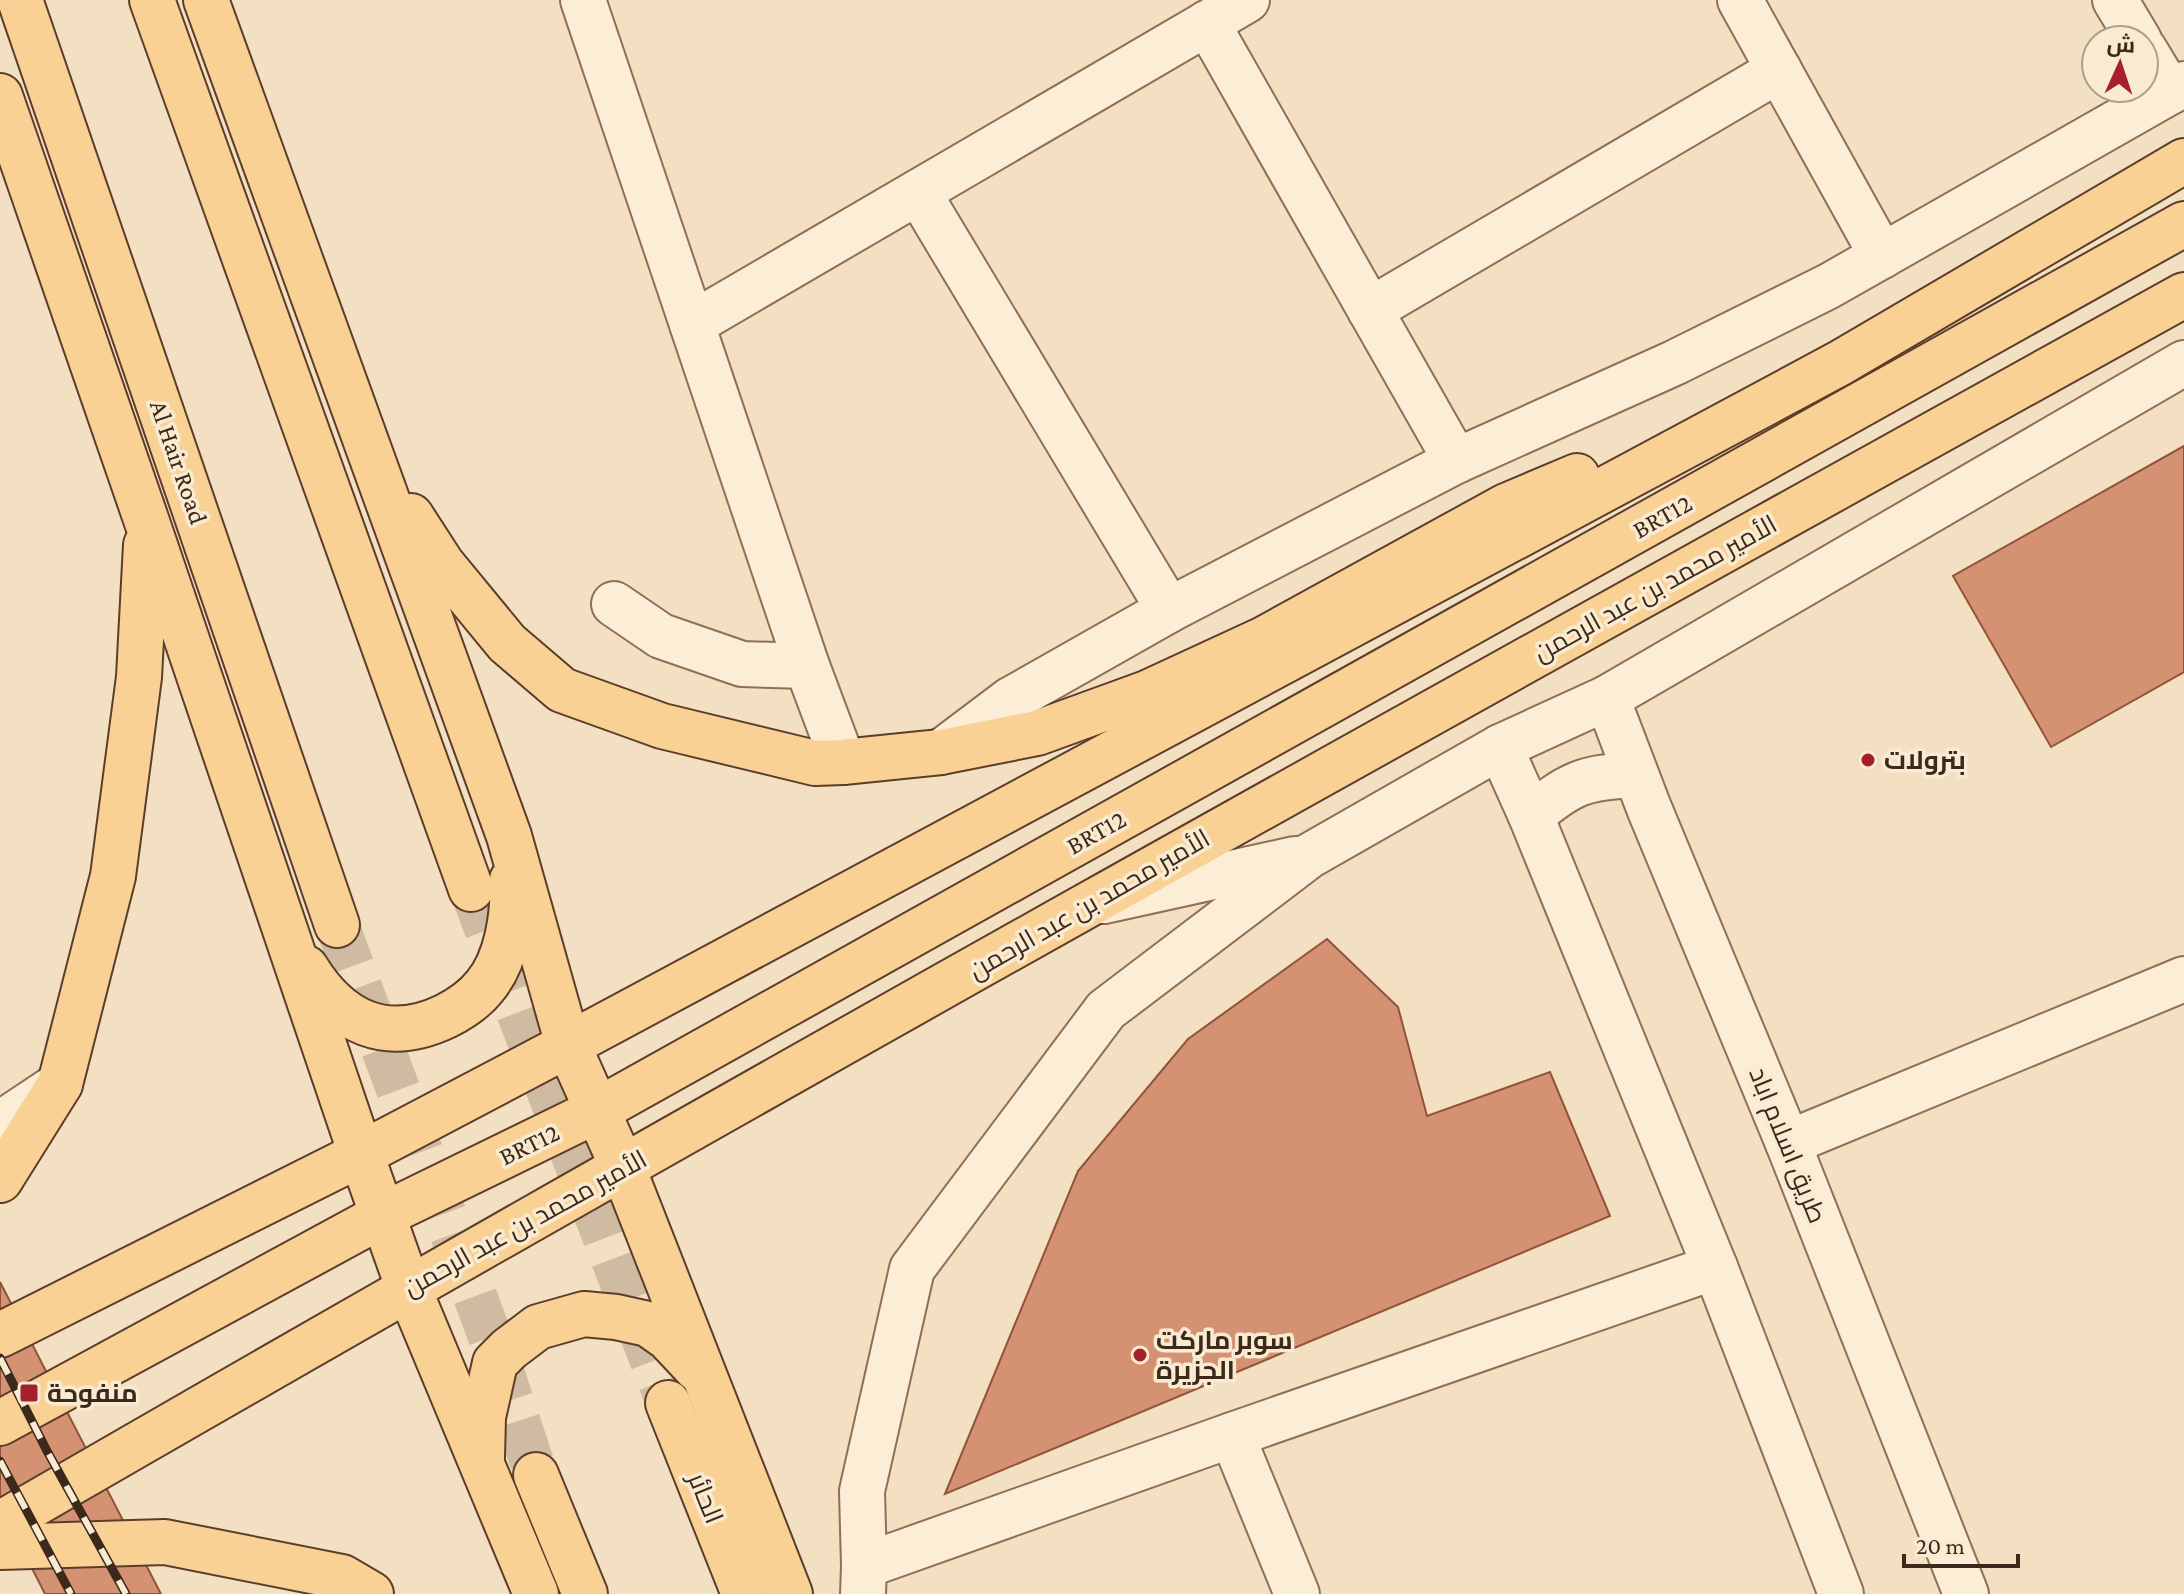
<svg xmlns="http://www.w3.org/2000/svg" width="2184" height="1594" viewBox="0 0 2184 1594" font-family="'Crimson Pro',Cairo,serif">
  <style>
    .building { fill: #d59273; stroke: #915439; stroke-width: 2 }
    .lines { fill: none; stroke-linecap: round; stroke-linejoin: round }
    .major-tunnel { stroke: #cfbba1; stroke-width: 44; stroke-dasharray: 44 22; stroke-linecap: butt }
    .minor-casing { stroke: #8f6f56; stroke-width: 48 }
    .major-casing { stroke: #5c3d2b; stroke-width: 48 }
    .minor { stroke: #fcedd6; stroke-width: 44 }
    .major { stroke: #fad195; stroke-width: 44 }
    .rail-casing { stroke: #3d291c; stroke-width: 9 }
    .rail { stroke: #f9ead2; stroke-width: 6; stroke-dasharray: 18; stroke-linecap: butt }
    .poi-dot { fill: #a51f2d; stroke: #f9ead2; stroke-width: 3 }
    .labels { text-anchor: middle; stroke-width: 7; stroke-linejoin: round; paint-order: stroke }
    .street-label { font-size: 26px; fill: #3d291c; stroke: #f9ead2 }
    .poi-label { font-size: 26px; font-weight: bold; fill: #3d291c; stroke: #f9ead2; text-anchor: start }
  </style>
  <rect width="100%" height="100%" fill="#f3dfc2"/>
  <g class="building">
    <path d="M2184,446V672L2051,747L1953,576Z"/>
    <path d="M1327,939L1398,1007L1427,1116L1550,1072L1610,1216L945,1494L1078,1171L1188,1039Z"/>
    <path d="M0,1282L161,1594H45L0,1505Z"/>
  </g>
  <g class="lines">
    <g class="major-tunnel">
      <path d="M471,889L668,1403"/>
      <path d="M337,925L495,1350L536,1475"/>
    </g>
    <g class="minor-casing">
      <g id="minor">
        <path d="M583,0L807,666L843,762"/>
        <path d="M1740,0L1882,256"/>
        <path d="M2115,0L2139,40"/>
        <path d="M1207,23L1456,461"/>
        <path d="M2144,49L2170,92"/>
        <path d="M918,192L1169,610"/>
        <path d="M1370,310L1779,70"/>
        <path d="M692,324L1247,0"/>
        <path d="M614,604L661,636L742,664L807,666"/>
        <path d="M1607,698L1649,808L1788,1143L1966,1594"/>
        <path d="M1500,747L1531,816L1715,1267L1841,1594"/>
        <path d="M941,752L1010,700L1169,610L1456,461L1674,363L1829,286L2184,84"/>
        <path d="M1531,816C1570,783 1584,777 1636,775"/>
        <path d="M1104,901L1295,859"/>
        <path d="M0,1124L60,1084"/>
        <path d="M1788,1143L2184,979"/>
        <path d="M1232,1435L1297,1594"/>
        <path d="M864,1566L1232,1435L1715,1267"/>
        <path d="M863,1594L864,1566L862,1491L912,1269L1106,1010L1309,856L1500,747L1607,698L2184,363"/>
      </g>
    </g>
    <g class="major-casing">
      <g id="major">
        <path d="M20,0L337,925"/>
        <path d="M152,0L471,889"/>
        <path d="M206,0L509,836L568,1045L623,1168L790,1594"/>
        <path d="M0,96L147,522L361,1154L408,1287L536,1594"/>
        <path d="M411,516L442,564L507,643L562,690L662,726L815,763L843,762L941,752L1037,733L1147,693L1264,639L1506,506L1577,476"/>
        <path d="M306,968C339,1022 386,1045 446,1016C460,1009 475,999 485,986C507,960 514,914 512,880"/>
        <path d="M0,1180L60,1084L113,876L139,677L146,545"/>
        <path d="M0,1335L361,1154L568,1045L1840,363L2184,161"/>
        <path d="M668,1403L744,1594"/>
        <path d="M0,1423L383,1215L598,1110L2184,224"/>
        <path d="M482,1457L483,1417L495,1363L509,1349L538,1327L584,1314L616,1317L648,1324L668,1338L697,1369"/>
        <path d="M536,1475L585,1594"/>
        <path d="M0,1524C723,1105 1453,700 2184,295"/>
        <path d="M0,1547L165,1542L342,1577L371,1594"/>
      </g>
    </g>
    <use href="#minor" class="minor"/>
    <use href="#major" class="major"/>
    <g class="rail-casing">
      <g id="rail">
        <path d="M0,1358L47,1451L126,1594"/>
        <path d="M0,1461L71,1594"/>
      </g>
    </g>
    <use href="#rail" class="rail"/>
  </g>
  <g class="poi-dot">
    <circle cx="1868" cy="760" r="8"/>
    <circle cx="1140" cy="1355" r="8"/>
    <rect x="19" y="1383" width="20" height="20" rx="4"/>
  </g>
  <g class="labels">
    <g class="street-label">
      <text transform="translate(179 462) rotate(71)" y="9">Al Hair Road</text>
      <text transform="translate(1662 516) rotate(-29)" y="9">BRT12</text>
      <text transform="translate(1655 588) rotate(-29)" y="9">الأمير محمد بن عبد الرحمن</text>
      <text transform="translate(1096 832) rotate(-29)" y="9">BRT12</text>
      <text transform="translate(1089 904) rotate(-30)" y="9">الأمير محمد بن عبد الرحمن</text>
      <text transform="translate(529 1144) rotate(-26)" y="9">BRT12</text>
      <text transform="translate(1788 1145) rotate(68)" y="9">طريق اسلام اباد</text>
      <text transform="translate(525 1223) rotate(-29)" y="9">الأمير محمد بن عبد الرحمن</text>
      <text transform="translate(706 1498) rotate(68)" y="9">الحائر</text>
    </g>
    <g class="poi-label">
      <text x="1884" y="769">بترولات</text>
      <text x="1156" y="1349">سوبر ماركت<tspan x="1156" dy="30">الجزيرة</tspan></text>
      <text x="47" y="1402">منفوحة</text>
    </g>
  </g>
  <g transform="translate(2120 64) rotate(3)"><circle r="38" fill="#f9ead2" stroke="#ae9d89" stroke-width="2"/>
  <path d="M0-6L14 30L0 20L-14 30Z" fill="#a51f2d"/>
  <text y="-12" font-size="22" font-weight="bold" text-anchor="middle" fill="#3d291c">ش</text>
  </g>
  <path d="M1904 1554v12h114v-12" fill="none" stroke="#3d291c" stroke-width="4"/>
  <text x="1916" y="1554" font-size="24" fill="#3d291c" stroke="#f9ead2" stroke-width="6" paint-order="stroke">20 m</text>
</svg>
